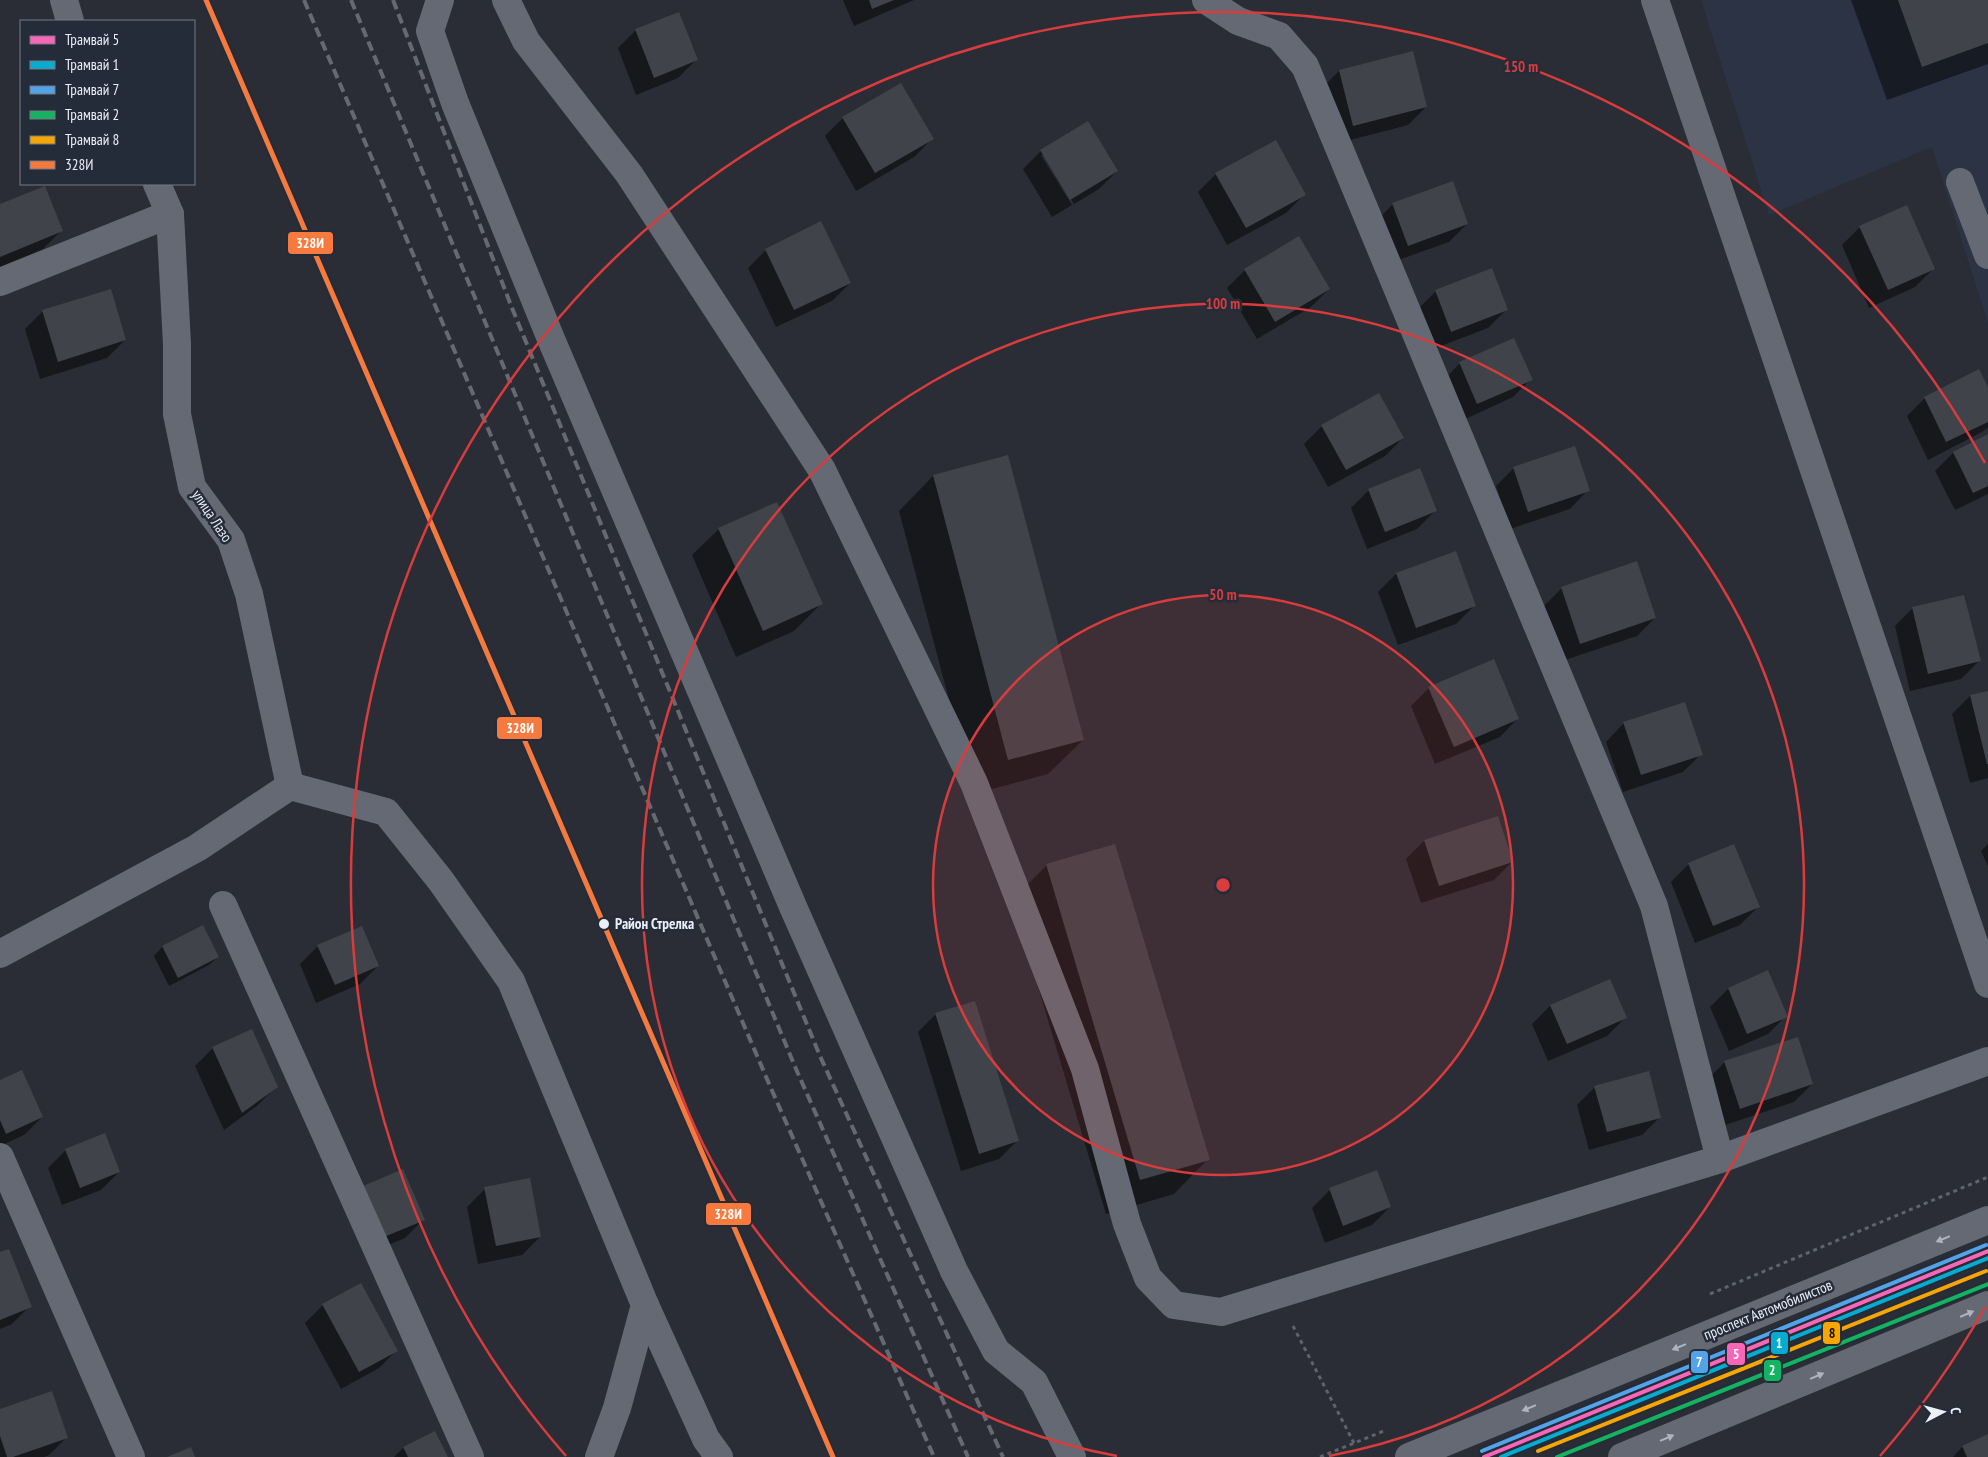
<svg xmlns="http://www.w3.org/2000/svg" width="1988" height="1457" viewBox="0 0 1988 1457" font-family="'PT Sans Narrow',sans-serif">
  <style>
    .built { fill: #2b3345 }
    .shadow { fill: #0007 }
    .building { fill: #41434a }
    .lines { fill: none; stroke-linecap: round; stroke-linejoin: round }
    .path { stroke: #5f636b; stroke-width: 3; stroke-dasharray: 4 4; stroke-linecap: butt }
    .minor { stroke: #646974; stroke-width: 28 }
    .major { stroke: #656974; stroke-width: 28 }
    .rail { stroke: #666972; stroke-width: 4; stroke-dasharray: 10 5; stroke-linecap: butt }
    .rail-1-casing { stroke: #252c39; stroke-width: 9 }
    .rail-1 { stroke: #f6793e; stroke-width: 5 }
    .tram-1-casing { stroke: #252c39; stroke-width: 8 }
    .tram-2-casing { stroke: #252c39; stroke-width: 8 }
    .tram-3-casing { stroke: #252c39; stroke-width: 8 }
    .tram-4-casing { stroke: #252c39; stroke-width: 8 }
    .tram-5-casing { stroke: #252c39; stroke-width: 8 }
    .tram-1 { stroke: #fa66b7; stroke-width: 4 }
    .tram-2 { stroke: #06acd0; stroke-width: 4 }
    .tram-3 { stroke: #53a3e8; stroke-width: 4 }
    .tram-4 { stroke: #13b361; stroke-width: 4 }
    .tram-5 { stroke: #f7a600; stroke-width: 4 }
    .oneway { fill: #afb3bd }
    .ring { fill: none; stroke: #d83c3d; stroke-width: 2.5 }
    .stop-dot { fill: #ebeff8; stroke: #252c39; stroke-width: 2 }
    .labels { text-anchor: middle; stroke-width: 5; stroke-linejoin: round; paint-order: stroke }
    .street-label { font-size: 15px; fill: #ebeff8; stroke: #252c39 }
    .stop-label { font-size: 15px; font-weight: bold; fill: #ebeff8; stroke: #252c39; text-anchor: start }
    .centre { fill: #d83c3d; stroke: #252c39; stroke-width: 2.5 }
    .ring-label { font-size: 15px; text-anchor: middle; font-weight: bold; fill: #d83c3d; stroke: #252c39; stroke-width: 5; stroke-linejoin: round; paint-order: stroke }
    .line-badge { stroke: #252c39; stroke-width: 2 }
    .badge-label { font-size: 14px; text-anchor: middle; font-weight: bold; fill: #fff }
    .pale-badge-label { font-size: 14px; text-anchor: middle; font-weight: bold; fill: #111 }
  </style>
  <rect width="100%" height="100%" fill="#2a2d35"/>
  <path class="built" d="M1701,0H1988V323L1932,147L1769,215Z"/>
  <g class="shadow">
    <path d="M843,0H914L854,26Z"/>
    <path d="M1851,0H1988V64L1887,100Z"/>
    <path d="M636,30L696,60L678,78L636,95L618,48Z"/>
    <path d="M1339,71L1426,107L1408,125L1335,144L1321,89Z"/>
    <path d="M843,118L932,139L914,157L856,191L825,136Z"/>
    <path d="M1088,123L1117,171L1099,189L1074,204L1044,155H1041L1072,205L1052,217L1023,169L1041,151Z"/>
    <path d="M1216,174L1304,195L1286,213L1227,245L1198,192Z"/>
    <path d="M1393,204L1467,224L1449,242L1390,263L1375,222Z"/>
    <path d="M0,206L61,231L43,249L0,267Z"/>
    <path d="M1860,227L1933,269L1915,287L1869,308L1842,245Z"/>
    <path d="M766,250L850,283L832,301L776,327L748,268Z"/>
    <path d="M1245,270L1329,289L1311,307L1257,339L1227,288Z"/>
    <path d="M1436,291L1506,310L1488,328L1433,349L1418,309Z"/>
    <path d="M43,311L125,340L107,358L40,379L25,329Z"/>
    <path d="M1460,363L1531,379L1513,397L1459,422L1442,382Z"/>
    <path d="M1988,390V427L1982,432L1928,460L1907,416L1925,398Z"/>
    <path d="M1322,426L1403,438L1385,456L1328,487L1304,444Z"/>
    <path d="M1988,436V494L1955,510L1935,471L1953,453Z"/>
    <path d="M1008,457L1083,740L1048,774L974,794L899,511L933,476Z"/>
    <path d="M1514,468L1588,490L1570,509L1510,529L1496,486Z"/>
    <path d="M1369,490L1435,511L1417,529L1367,549L1351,508Z"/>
    <path d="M719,529L821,604L794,631L736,657L692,555Z"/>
    <path d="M1455,552L1474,606L1456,624L1398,645L1378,592L1396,574Z"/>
    <path d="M1562,588L1655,618L1637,636L1562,661L1544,606Z"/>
    <path d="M1913,608L1979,661L1961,679L1910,691L1895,626Z"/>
    <path d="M1429,688L1518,718L1500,737L1435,764L1411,706Z"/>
    <path d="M1988,692V778L1970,783L1952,714L1970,696Z"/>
    <path d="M1624,723L1701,754L1683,772L1623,792L1606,742Z"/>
    <path d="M1424,841L1512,862L1494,880L1421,903L1406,859Z"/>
    <path d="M1988,844V866L1981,851Z"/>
    <path d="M1689,864L1758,907L1740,925L1695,943L1671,882Z"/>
    <path d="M1047,865L1208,1159L1174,1194L1106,1214L1012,900Z"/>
    <path d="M203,927L218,957L209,965L169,986L154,956L162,947Z"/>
    <path d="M318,946L378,966L360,984L316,1003L300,964Z"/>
    <path d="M1610,981L1625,1018L1607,1036L1548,1061L1532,1024L1550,1006Z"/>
    <path d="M1728,989L1786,1016L1768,1034L1729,1051L1710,1007Z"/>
    <path d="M936,1014L1017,1141L999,1159L961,1171L918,1032Z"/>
    <path d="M213,1048L276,1087L258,1105L224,1130L195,1066Z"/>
    <path d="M1725,1062L1812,1084L1794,1102L1722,1126L1707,1080Z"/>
    <path d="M0,1081L42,1117L24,1135L0,1146Z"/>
    <path d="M1595,1087L1660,1117L1642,1135L1589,1150L1577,1105Z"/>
    <path d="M66,1150L119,1172L101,1190L62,1205L48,1168Z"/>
    <path d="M403,1171L423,1220L405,1238L366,1254Z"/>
    <path d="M485,1189L540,1237L522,1255L478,1264L467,1207Z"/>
    <path d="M1330,1190L1390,1207L1372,1225L1325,1243L1312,1208Z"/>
    <path d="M0,1253L30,1306L12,1324L0,1329Z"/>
    <path d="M361,1285L397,1350L379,1368L341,1389L305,1323L323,1305Z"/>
    <path d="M0,1411L67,1437L49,1455L44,1457H0Z"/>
    <path d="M434,1432L447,1457H394L403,1448Z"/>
    <path d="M1988,1435V1457H1953L1962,1447Z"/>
  </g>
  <g class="building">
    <path d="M869,0H894L872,9Z"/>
    <path d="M1898,0H1988V43L1922,67Z"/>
    <path d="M679,12L698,60L654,78L635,29Z"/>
    <path d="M1413,51L1427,107L1353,126L1339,70Z"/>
    <path d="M901,83L934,139L875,173L842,117Z"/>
    <path d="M1088,121L1118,171L1070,200L1040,150Z"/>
    <path d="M1276,140L1306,195L1246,228L1215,173Z"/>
    <path d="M1453,181L1468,224L1408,246L1392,203Z"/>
    <path d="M45,186L63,231L0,257V204Z"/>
    <path d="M1907,205L1935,269L1888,290L1859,226Z"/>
    <path d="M821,221L851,283L794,310L765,249Z"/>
    <path d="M1299,236L1330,289L1275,322L1244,269Z"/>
    <path d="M1492,268L1508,310L1451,332L1435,290Z"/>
    <path d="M111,289L126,340L58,362L42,310Z"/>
    <path d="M1514,338L1533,380L1477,404L1459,362Z"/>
    <path d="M1979,369L1988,387V422L1946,442L1924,397Z"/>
    <path d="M1379,393L1404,438L1346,470L1321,425Z"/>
    <path d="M1988,434V486L1973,493L1953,452Z"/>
    <path d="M1575,446L1590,491L1528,512L1513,467Z"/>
    <path d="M1008,455L1084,740L1008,760L933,475Z"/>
    <path d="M1420,468L1437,511L1385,532L1368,489Z"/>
    <path d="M777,502L823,604L763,631L718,528Z"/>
    <path d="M1456,551L1476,606L1416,628L1396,573Z"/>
    <path d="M1637,561L1656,618L1580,644L1561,587Z"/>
    <path d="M1964,595L1981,661L1928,674L1912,607Z"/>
    <path d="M1494,659L1519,719L1454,747L1428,687Z"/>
    <path d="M1988,691V764H1987L1970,695Z"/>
    <path d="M1685,702L1703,755L1641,775L1623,722Z"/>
    <path d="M1498,816L1513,862L1439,886L1424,840Z"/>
    <path d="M1115,844L1210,1160L1140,1180L1046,864Z"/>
    <path d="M1734,844L1760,907L1713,926L1688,863Z"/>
    <path d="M203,925L219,957L178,978L162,946Z"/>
    <path d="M362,926L379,966L335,985L317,945Z"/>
    <path d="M1768,970L1788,1017L1747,1034L1728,988Z"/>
    <path d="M1610,979L1627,1018L1567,1044L1550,1005Z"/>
    <path d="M975,1001L1019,1141L979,1154L935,1013Z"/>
    <path d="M252,1029L278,1087L242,1113L212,1047Z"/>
    <path d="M1798,1037L1813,1084L1740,1109L1724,1061Z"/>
    <path d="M22,1070L43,1117L6,1134L0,1120V1080Z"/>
    <path d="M1649,1071L1661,1118L1607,1132L1594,1086Z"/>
    <path d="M105,1133L120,1172L80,1188L65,1149Z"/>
    <path d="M403,1169L425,1220L384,1237L363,1186Z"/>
    <path d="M1377,1170L1391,1207L1343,1226L1329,1188Z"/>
    <path d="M530,1178L541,1237L496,1246L484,1187Z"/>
    <path d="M9,1249L32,1307L0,1320V1252Z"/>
    <path d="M361,1283L398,1351L359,1372L322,1304Z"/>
    <path d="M52,1391L68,1438L13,1457H7L0,1436V1409Z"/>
    <path d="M435,1431L448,1457H408L403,1447Z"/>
    <path d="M1988,1434V1457H1967L1962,1446Z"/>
    <path d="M191,1447L195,1457H167Z"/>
  </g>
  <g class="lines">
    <g class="path">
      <path d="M1710,1294L1988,1177"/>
      <path d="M1293,1326L1354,1443"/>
      <path d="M1320,1457L1386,1430"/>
    </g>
    <g class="minor">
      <path d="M64,0L70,21"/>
      <path d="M440,0L430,31L455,103L551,339L794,909L954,1271L996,1351L1034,1382L1072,1457"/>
      <path d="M506,0L526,41L629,174L822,470L974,783L1085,1069L1127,1224L1148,1278L1174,1305L1221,1312L1720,1159L1988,1061"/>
      <path d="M1206,0L1238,21L1279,36L1305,66L1654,906L1720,1159"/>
      <path d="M1655,0L1988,984"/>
      <path d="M1960,182L1988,255"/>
      <path d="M157,184L170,214L177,344V414L192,487L231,540L249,594L290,786"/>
      <path d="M0,282L170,214"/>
      <path d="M223,905L470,1457"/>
      <path d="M0,954L197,848L290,786L386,812L441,881L511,981L645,1305L706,1439L719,1457"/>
      <path d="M0,1157L131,1457"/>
      <path d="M599,1457L617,1408L645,1305"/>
    </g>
    <g class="major">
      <path d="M1409,1457L1988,1220"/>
      <path d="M1622,1457L1988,1305"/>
    </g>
    <g class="rail">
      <path d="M304,0L770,1086L934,1457"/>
      <path d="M351,0L796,1069L968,1457"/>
      <path d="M393,0L512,308L820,1056L1003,1457"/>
    </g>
    <g class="rail-1-casing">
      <path id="rail-1" d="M206,0L833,1457"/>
    </g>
    <use href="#rail-1" class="rail-1"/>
    <g class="tram-1-casing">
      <path id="tram-1" d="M1484,1457L1988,1251"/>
    </g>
    <g class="tram-2-casing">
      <path id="tram-2" d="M1501,1457L1988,1258"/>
    </g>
    <g class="tram-3-casing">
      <path id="tram-3" d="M1482,1451L1986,1245"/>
    </g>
    <g class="tram-4-casing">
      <path id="tram-4" d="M1557,1457L1988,1284"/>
    </g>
    <g class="tram-5-casing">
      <path id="tram-5" d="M1538,1451L1986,1271"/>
    </g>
    <use href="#tram-1" class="tram-1"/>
    <use href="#tram-2" class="tram-2"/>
    <use href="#tram-3" class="tram-3"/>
    <use href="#tram-4" class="tram-4"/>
    <use href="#tram-5" class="tram-5"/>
  </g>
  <defs><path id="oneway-solid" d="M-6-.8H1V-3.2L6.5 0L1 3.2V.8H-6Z" transform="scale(1.25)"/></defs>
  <g class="oneway">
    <use href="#oneway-solid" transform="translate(1943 1239) rotate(158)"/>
    <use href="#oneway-solid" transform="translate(1967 1314) rotate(-23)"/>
    <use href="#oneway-solid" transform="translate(1679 1347) rotate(158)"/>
    <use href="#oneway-solid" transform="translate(1817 1376) rotate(-23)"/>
    <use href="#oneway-solid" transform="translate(1529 1408) rotate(158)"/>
    <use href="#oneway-solid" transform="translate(1667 1438) rotate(-23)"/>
  </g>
  <circle cx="1223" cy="885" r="290" fill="#d83c3d" fill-opacity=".12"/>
  <g class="ring">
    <circle cx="1223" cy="885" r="290"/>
    <path d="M1117 1456A581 581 0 1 1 1329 1456"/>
    <path d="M1985 1307A871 871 0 0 1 1880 1456M566 1456A871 871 0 1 1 1985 463"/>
  </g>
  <circle class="stop-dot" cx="604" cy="924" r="6"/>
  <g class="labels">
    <g class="street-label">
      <text transform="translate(212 516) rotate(56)" y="5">улица Лазо</text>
      <text transform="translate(1768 1310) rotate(-22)" y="5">проспект Автомобилистов</text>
    </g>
    <g class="stop-label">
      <text x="615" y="929">Район Стрелка</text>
    </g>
  </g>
  <circle cx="1223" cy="885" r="8" class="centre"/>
  <g class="ring-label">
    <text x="1521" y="72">150 m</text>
    <text x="1223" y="309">100 m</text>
    <text x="1223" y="600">50 m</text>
  </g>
  <g class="line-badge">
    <rect x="287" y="231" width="47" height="24" rx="5" fill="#f6793e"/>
    <rect x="496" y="716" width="47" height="24" rx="5" fill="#f6793e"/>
    <rect x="705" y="1202" width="47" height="24" rx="5" fill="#f6793e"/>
    <rect x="1822" y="1321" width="19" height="24" rx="5" fill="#f7a600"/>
    <rect x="1770" y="1331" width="19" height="24" rx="5" fill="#06acd0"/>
    <rect x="1726" y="1342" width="20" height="24" rx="5" fill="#fa66b7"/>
    <rect x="1690" y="1350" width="19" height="24" rx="5" fill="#53a3e8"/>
    <rect x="1763" y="1359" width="19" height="23" rx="5" fill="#13b361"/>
  </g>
  <g class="badge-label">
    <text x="310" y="248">328И</text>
    <text x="520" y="733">328И</text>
    <text x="728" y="1219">328И</text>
    <text x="1779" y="1348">1</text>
    <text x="1736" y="1359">5</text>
    <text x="1699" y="1367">7</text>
    <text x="1772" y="1375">2</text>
  </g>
  <g class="pale-badge-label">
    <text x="1832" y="1338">8</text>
  </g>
  <rect x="20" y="20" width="175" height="165" fill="#252c39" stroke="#747a85"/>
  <rect x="30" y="36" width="25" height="8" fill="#fa66b7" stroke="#747a85"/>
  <text x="65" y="45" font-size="15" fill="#ebeff8">Трамвай 5</text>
  <rect x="30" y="61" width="25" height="8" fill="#06acd0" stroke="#747a85"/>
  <text x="65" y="70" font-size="15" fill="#ebeff8">Трамвай 1</text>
  <rect x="30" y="86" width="25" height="8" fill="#53a3e8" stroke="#747a85"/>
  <text x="65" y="95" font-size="15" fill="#ebeff8">Трамвай 7</text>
  <rect x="30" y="111" width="25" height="8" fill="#13b361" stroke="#747a85"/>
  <text x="65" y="120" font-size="15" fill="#ebeff8">Трамвай 2</text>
  <rect x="30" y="136" width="25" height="8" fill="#f7a600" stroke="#747a85"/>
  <text x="65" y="145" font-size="15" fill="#ebeff8">Трамвай 8</text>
  <rect x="30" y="161" width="25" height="8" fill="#f6793e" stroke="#747a85"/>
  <text x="65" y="170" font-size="15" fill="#ebeff8">328И</text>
  <g transform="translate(1943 1412) rotate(84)" stroke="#252c39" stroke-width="4" paint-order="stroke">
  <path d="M0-4L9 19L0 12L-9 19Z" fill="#ebeff8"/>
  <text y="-8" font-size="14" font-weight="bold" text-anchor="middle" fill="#ebeff8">С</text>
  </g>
</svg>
